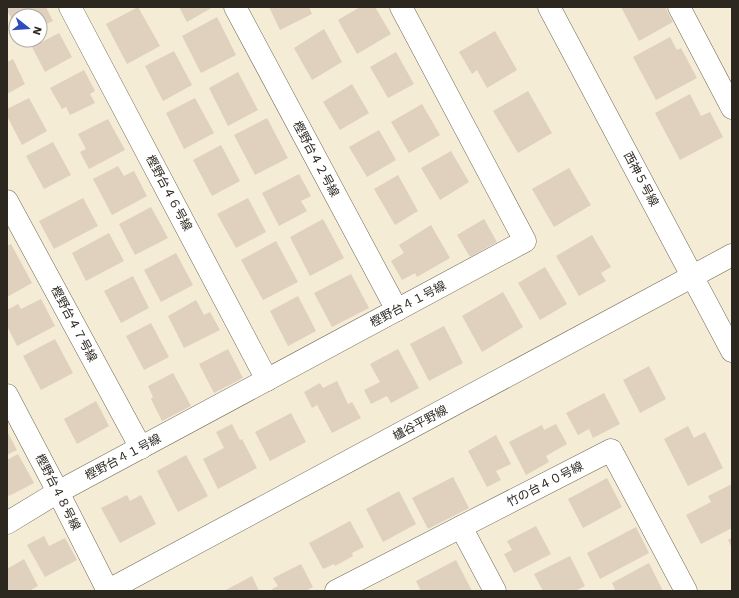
<svg xmlns="http://www.w3.org/2000/svg" width="739" height="598" viewBox="0 0 739 598" font-family="'Work Sans','Noto Sans JP',sans-serif">
  <style>
    .building { fill: #e0d0be }
    .lines { fill: none; stroke-linecap: round; stroke-linejoin: round }
    .minor-casing { stroke: #6f6654; stroke-width: 23 }
    .minor { stroke: #fff; stroke-width: 22 }
    .labels { text-anchor: middle; stroke-width: 3; stroke-linejoin: round; paint-order: stroke }
    .street-label { font-size: 12px; fill: #2c2820; stroke: #fff }
  </style>
  <rect width="100%" height="100%" fill="#f5ecd6"/>
  <g class="building">
    <path d="M7,7H46L53,21L40,27V16H16V27L7,10Z"/>
    <path d="M138,7L160,46L127,64L106,24Z"/>
    <path d="M179,7H213L187,22Z"/>
    <path d="M269,7H309L312,14L280,30Z"/>
    <path d="M360,7H375L391,34L357,54L338,20Z"/>
    <path d="M621,7H665L673,22L639,41Z"/>
    <path d="M217,17L236,55L201,73L182,36Z"/>
    <path d="M324,29L342,62L312,80L294,48Z"/>
    <path d="M495,31L517,70L487,88L477,70L472,74L459,52Z"/>
    <path d="M59,33L72,57L45,72L32,47Z"/>
    <path d="M670,37L677,50L681,48L697,78L656,100L633,57Z"/>
    <path d="M174,51L192,85L163,101L145,66Z"/>
    <path d="M396,52L414,84L388,98L370,67Z"/>
    <path d="M13,59L25,84L7,94V62Z"/>
    <path d="M84,70L95,91L90,94L95,103L70,115L66,107L62,109L50,88Z"/>
    <path d="M238,72L258,110L228,126L209,88Z"/>
    <path d="M352,84L369,113L340,130L323,102Z"/>
    <path d="M528,91L552,133L518,153L493,111Z"/>
    <path d="M690,94L701,116L710,112L723,137L680,160L655,113Z"/>
    <path d="M29,98L47,131L22,145L7,116V109Z"/>
    <path d="M195,98L214,133L184,149L166,113Z"/>
    <path d="M422,104L440,135L409,153L391,122Z"/>
    <path d="M267,118L288,158L255,175L234,135Z"/>
    <path d="M108,119L125,150L89,169L80,152L86,149L78,134Z"/>
    <path d="M379,130L396,160L367,177L349,147Z"/>
    <path d="M53,142L71,175L44,189L26,156Z"/>
    <path d="M221,145L240,181L212,196L193,160Z"/>
    <path d="M451,151L469,182L440,200L421,168Z"/>
    <path d="M118,166L124,176L134,171L147,196L112,215L93,179Z"/>
    <path d="M569,168L591,205L554,227L532,189Z"/>
    <path d="M299,174L311,196L301,201L307,211L279,226L262,193Z"/>
    <path d="M398,175L418,211L395,225L374,189Z"/>
    <path d="M83,198L98,226L54,249L39,221Z"/>
    <path d="M248,198L266,232L236,248L217,214Z"/>
    <path d="M151,207L168,238L135,255L119,224Z"/>
    <path d="M323,219L344,258L310,276L290,237Z"/>
    <path d="M484,219L497,242L470,257L457,235Z"/>
    <path d="M431,225L450,258L417,277L415,273L402,280L391,261L404,253L399,245Z"/>
    <path d="M109,233L124,261L86,281L72,253Z"/>
    <path d="M592,235L611,267L601,273L606,281L579,296L556,256Z"/>
    <path d="M276,241L298,282L263,300L241,260Z"/>
    <path d="M11,244L32,283L7,297V246Z"/>
    <path d="M176,253L193,285L161,302L144,270Z"/>
    <path d="M545,267L567,304L540,320L518,283Z"/>
    <path d="M351,274L369,308L332,327L314,293Z"/>
    <path d="M133,276L149,308L121,323L104,291Z"/>
    <path d="M503,292L523,327L482,352L462,316Z"/>
    <path d="M298,296L316,331L288,346L270,311Z"/>
    <path d="M41,299L55,326L17,346L7,326V310L18,304L21,309Z"/>
    <path d="M196,300L204,315L210,312L220,330L184,348L168,316Z"/>
    <path d="M151,323L169,357L144,370L126,336Z"/>
    <path d="M444,326L463,363L429,381L410,344Z"/>
    <path d="M55,339L73,373L41,390L23,356Z"/>
    <path d="M228,349L243,378L214,393L199,364Z"/>
    <path d="M398,349L419,388L391,403L387,396L371,404L364,390L380,382L370,364Z"/>
    <path d="M649,366L666,399L640,413L623,380Z"/>
    <path d="M173,373L191,406L162,421L151,399L153,397L148,386Z"/>
    <path d="M337,381L348,404L352,402L361,418L332,433L317,405L312,408L304,392L320,383L323,388Z"/>
    <path d="M604,393L620,424L593,438L589,429L578,435L566,413Z"/>
    <path d="M96,401L109,426L77,444L64,419Z"/>
    <path d="M291,413L306,442L270,461L255,432Z"/>
    <path d="M232,424L240,440L242,439L257,468L218,489L203,459L224,448L216,432Z"/>
    <path d="M556,424L567,444L546,456L549,462L526,475L509,442L542,425L544,430Z"/>
    <path d="M688,426L694,438L705,432L723,468L688,486L664,439Z"/>
    <path d="M7,431L17,450L7,455Z"/>
    <path d="M496,435L511,464L496,471L501,480L487,487L468,451Z"/>
    <path d="M18,454L34,483L9,496L7,493V460Z"/>
    <path d="M186,455L208,496L178,512L157,471Z"/>
    <path d="M453,477L469,508L428,529L412,498Z"/>
    <path d="M607,478L622,507L583,528L568,499Z"/>
    <path d="M732,484V528L701,544L686,515L711,502L708,496Z"/>
    <path d="M399,491L416,524L383,542L366,509Z"/>
    <path d="M127,495L130,501L141,495L156,524L120,543L101,508Z"/>
    <path d="M350,521L364,547L352,553L353,556L335,566L334,564L323,569L309,543Z"/>
    <path d="M536,526L551,554L514,573L504,554L512,550L507,541Z"/>
    <path d="M636,527L649,553L600,579L587,553Z"/>
    <path d="M44,536L49,546L65,538L77,560L45,577L27,545Z"/>
    <path d="M732,538V548L728,540Z"/>
    <path d="M570,556L585,586L575,591H543L534,574Z"/>
    <path d="M24,559L38,586L29,591H8L7,588V569Z"/>
    <path d="M456,560L472,591H421L416,581Z"/>
    <path d="M649,563L663,591H611L615,589L612,583Z"/>
    <path d="M301,564L313,587L305,591H273L272,589L278,586L273,578Z"/>
    <path d="M252,576L259,591H224Z"/>
  </g>
  <g class="lines">
    <g class="minor-casing">
      <g id="minor">
        <path d="M70,7L267,380"/>
        <path d="M235,7L397,310"/>
        <path d="M549,7L732,351"/>
        <path d="M679,7L732,108"/>
        <path d="M7,201L141,448"/>
        <path d="M7,395L58,492L108,591"/>
        <path d="M7,523L58,492L525,241L401,7"/>
        <path d="M461,527L495,591"/>
        <path d="M107,591L732,255"/>
        <path d="M336,591L611,450L686,591"/>
      </g>
    </g>
    <use href="#minor" class="minor"/>
  </g>
  <g class="labels">
    <g class="street-label">
      <text transform="translate(316 159) rotate(62)" y="4">樫野台４２号線</text>
      <text transform="translate(641 179) rotate(62)" y="4">西神５号線</text>
      <text transform="translate(169 193) rotate(62)" y="4">樫野台４６号線</text>
      <text transform="translate(408 304) rotate(-28)" y="4">樫野台４１号線</text>
      <text transform="translate(74 324) rotate(62)" y="4">樫野台４７号線</text>
      <text transform="translate(420 423) rotate(-28)" y="4">櫨谷平野線</text>
      <text transform="translate(123 457) rotate(-28)" y="4">樫野台４１号線</text>
      <text transform="translate(545 484) rotate(-27)" y="4">竹の台４０号線</text>
      <text transform="translate(58 492) rotate(63)" y="4">樫野台４８号線</text>
    </g>
  </g>
  <rect width="739" height="598" fill="none" stroke="#2c2820" stroke-width="16"/>
  <g transform="translate(28 28) rotate(107)"><circle r="19" fill="#ffffff" stroke="#aba9a6"/>
  <path d="M0-3L7 15L0 10L-7 15Z" fill="#2e4cbc"/>
  <text y="-6" font-size="11" font-weight="bold" text-anchor="middle" fill="#2c2820">N</text>
  </g>
</svg>
